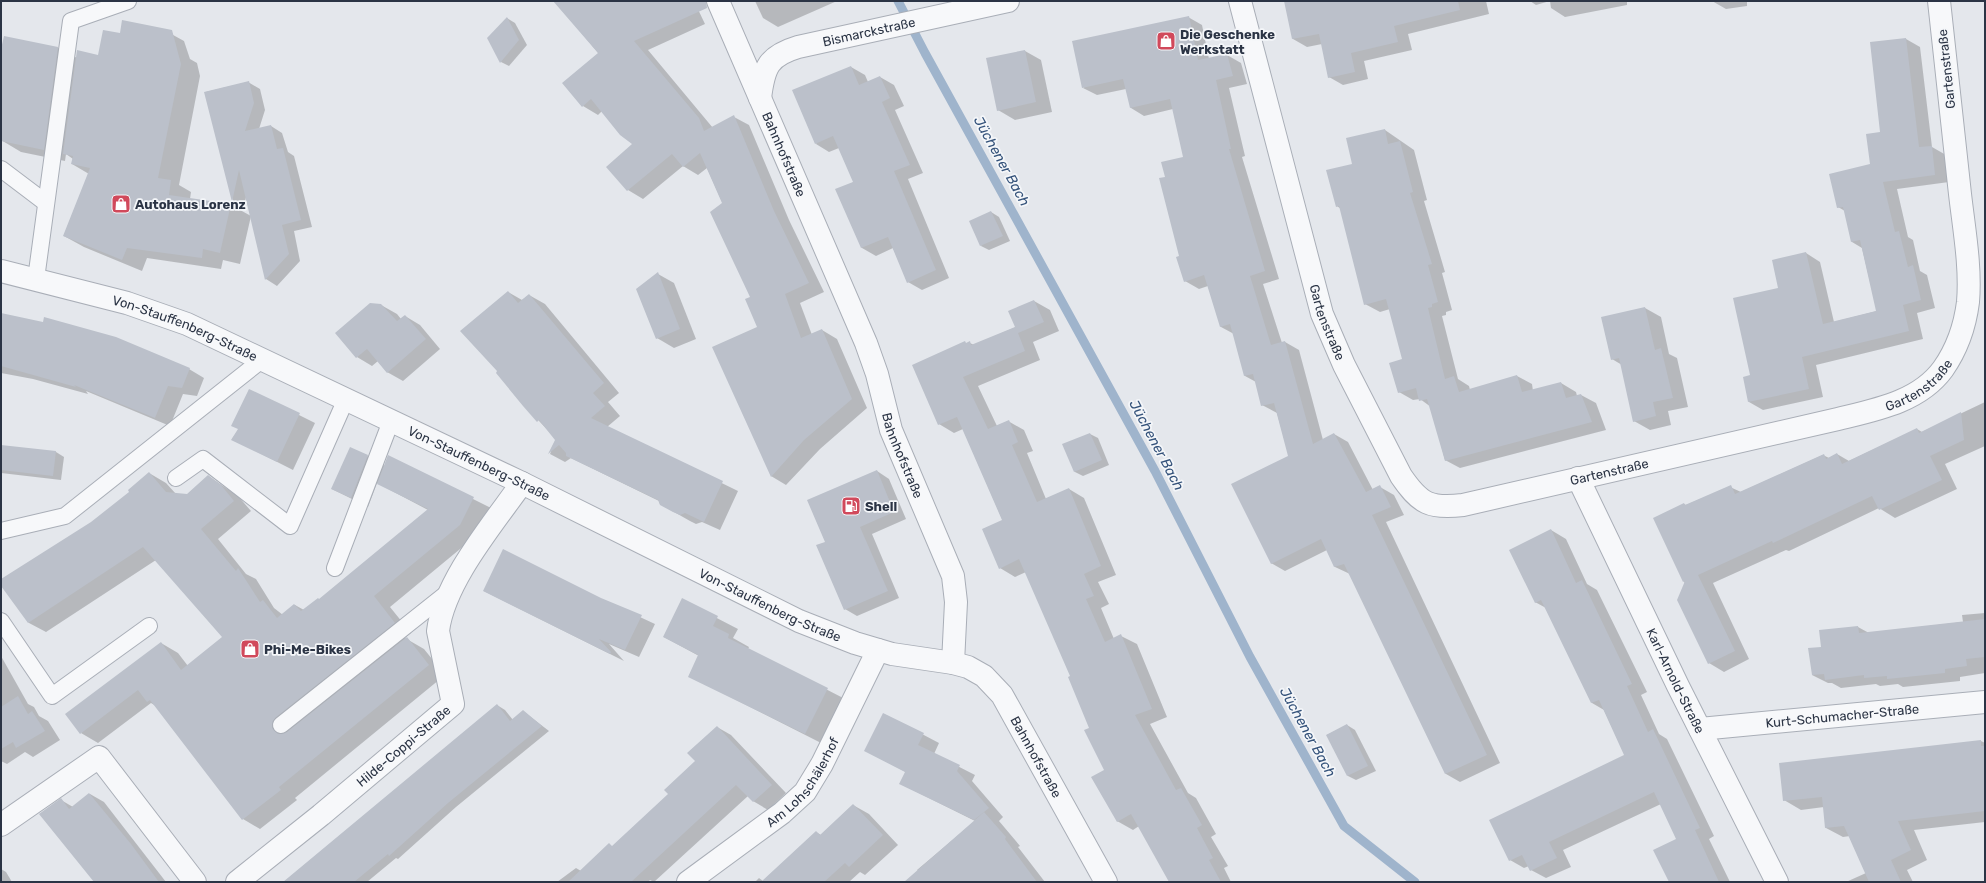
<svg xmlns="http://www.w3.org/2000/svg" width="1986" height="883" viewBox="0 0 1986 883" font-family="Rubik,sans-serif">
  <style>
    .shadow { fill: #0003 }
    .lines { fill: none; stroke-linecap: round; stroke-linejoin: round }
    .stream { stroke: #9fb4cc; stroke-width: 9 }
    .building { fill: #bbc0ca }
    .lane-casing { stroke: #a9aeb7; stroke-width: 18 }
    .street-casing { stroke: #a9aeb7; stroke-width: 24 }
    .lane { stroke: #f7f8fa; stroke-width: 16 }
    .street { stroke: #f7f8fa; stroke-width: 22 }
    .labels { text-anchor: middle; stroke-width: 3.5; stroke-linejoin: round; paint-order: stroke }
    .street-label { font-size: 13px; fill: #2b3445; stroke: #f4f6f9 }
    .poi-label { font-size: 13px; font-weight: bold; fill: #2b3445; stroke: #f4f6f9; text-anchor: start }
    .water-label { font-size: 14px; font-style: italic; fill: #34527a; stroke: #f4f6f9 }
  </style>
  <rect width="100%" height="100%" fill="#e4e7ec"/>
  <g class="shadow">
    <path d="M555,1H694L705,24L648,50L713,128L734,117L749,125L789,220L824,292L800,303L812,335L822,330L837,339L867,408L820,449L786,485L771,476L758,328L751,297L723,204L707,168L698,175L683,166L643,199L628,190L608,167L634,144L602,111L598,115L583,106L599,54Z"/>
    <path d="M755,1H837L778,27L763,18Z"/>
    <path d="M1285,1H1486L1489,14L1408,34L1412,50L1364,61L1368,79L1343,85L1329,77L1322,44L1307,47L1293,39Z"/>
    <path d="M1530,1H1636L1627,2V5L1565,17L1551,8L1550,1L1536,5Z"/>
    <path d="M1712,1H1747V6L1726,9Z"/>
    <path d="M1188,17L1202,25L1209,59L1227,55L1241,63L1247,84L1229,88L1245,156L1242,157L1279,279L1263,284L1282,343L1285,342L1299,350L1323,440L1334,434L1348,442L1373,490L1380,487L1394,495L1404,515L1386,522L1500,763L1460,782L1446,774L1350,574L1335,567L1327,550L1285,571L1271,563L1289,456L1277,413L1262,405L1256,382L1245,376L1234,334L1221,327L1208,286L1199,289L1185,281L1166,178L1184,157L1173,109L1144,116L1131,108L1126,89L1097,95L1083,88Z"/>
    <path d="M507,18L515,23L527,45L509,66L501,62Z"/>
    <path d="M164,30L184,41L190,59L197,63L200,76L179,185L191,192L190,199L231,205L251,216L240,264L223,260L221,269L147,258L142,271L84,247L64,236L89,174L72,164L73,159L66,154L65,161L21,152L1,140V54L58,48L77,58L99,56L120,34Z"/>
    <path d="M1906,39L1920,47L1932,147L1946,155L1949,182L1897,189L1908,237L1913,240L1920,271L1927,275L1935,308L1917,313L1923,339L1816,365L1823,397L1763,410L1749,402L1751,376L1779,288L1806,253L1820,262L1834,322L1877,311L1862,248L1852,242L1845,211L1838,207L1871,165L1881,133Z"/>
    <path d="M1025,51L1041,60L1052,112L1015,120L998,110Z"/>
    <path d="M851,67L865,75L868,82L880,77L894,85L904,106L895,110L923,173L908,179L949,278L922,290L908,282L893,248L876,256L862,248L837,190L854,182L839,148L829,152L816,144Z"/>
    <path d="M248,82L260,89L265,110L259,129L271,126L282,133L288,152L294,156L312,227L294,231L300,261L277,286L266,279L246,197L244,208L233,201L206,92Z"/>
    <path d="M1385,130L1414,150L1427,200L1424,201L1445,272L1442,273L1452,310L1446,312V315L1442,316L1458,379L1469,386L1470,390L1517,376L1532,384L1533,391L1561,383L1576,392L1577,396L1581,395L1596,403L1606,430L1460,468L1445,460L1431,407L1420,399L1413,400L1399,392L1403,360L1390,309L1380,312L1365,304L1341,209L1337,206L1354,164Z"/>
    <path d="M991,212L999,217L1010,241L989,250L981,246Z"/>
    <path d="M658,274L674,283L696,339L674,348L657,338Z"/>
    <path d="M508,292L522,300L529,295L545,304L619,393L608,402L620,416L607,427L738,491L720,530L702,522L696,524L690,521L660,504L659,501L571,458L565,462L550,454L556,439L524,405Z"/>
    <path d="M1034,301L1050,310L1059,331L1033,342L1040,360L978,386L997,426L1008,421L1024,430L1033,451L1027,453L1046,499L1069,489L1084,498L1116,575L1098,582L1109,604L1101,608L1114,639L1121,636L1137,644L1167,717L1150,724L1188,793L1196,798L1216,834L1211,837L1228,866L1224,868L1231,882H1168L1170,881L1139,826L1133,830L1117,821L1105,771L1072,676L1026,572L1015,577L1000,568L1003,521L963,429L954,433L939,424L967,344L970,343L974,345L1016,327L1010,311Z"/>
    <path d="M381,305L397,314L401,319L405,316L420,325L440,349L403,381L387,372L378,361L372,366L357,357Z"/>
    <path d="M1645,308L1661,317L1669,354L1677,358L1688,407L1668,411L1671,425L1650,430L1634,421L1622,365L1612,359L1602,318Z"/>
    <path d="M1,314L189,369L204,378L197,396L183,394L170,426L86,391L88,394L33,379L1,373Z"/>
    <path d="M249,390L315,423L293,470L232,439L239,429Z"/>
    <path d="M1985,402V446L1945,464L1957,489L1895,518L1879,508L1789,551L1786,550L1713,583L1749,659L1724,672L1709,663L1684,581V504L1686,505L1730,487L1741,492L1823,455L1829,458L1837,454L1849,461L1917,429L1922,432Z"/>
    <path d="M1090,434L1098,438L1109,465L1083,476L1075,472L1064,445Z"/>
    <path d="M1,446L56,452L64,457L61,480L1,473Z"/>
    <path d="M367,456L385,466L389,457L491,508L477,535L390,607L411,633L405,638L424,649L445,675L295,798L297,800L260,829L243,819L156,706L151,703L98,743L81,733L161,643L178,653L188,666L224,637L156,560L46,632L29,623L1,584V580L92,523L131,492L149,473L166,483L176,494L187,495L208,476L238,496L251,511L218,539L246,574L256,579L274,608L283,615L295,605L304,610L319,600L428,510L377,483L368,507L332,489Z"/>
    <path d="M877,471L889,479L906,519L872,534L899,598L857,616L845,609L826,542Z"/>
    <path d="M1551,530L1566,539L1587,584L1597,590L1647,692L1641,695L1659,734L1667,739L1714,836L1709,839L1730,882H1670L1678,839L1661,804L1563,850L1571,867L1546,878L1531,870L1529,866L1524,868L1510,860L1625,755L1604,710L1592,703L1546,608L1535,602Z"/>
    <path d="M484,591L601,599L655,624L639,657L609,644L624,661Z"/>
    <path d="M682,600L738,629L733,638L749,647L748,649L847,700L825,745L689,676L699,656L664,637Z"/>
    <path d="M1985,613V673L1960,677V681L1903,687L1898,684L1880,686L1876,684L1841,688L1832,683H1828L1812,675L1822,647L1821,631L1858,627L1869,633L1963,622L1962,615Z"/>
    <path d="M1,656L28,704L34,707L39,716L48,721L60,740L33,757L25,752L7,764L1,761Z"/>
    <path d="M497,705L505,710L513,720L523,711L549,731L456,807L398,859L396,858L367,882H284Z"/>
    <path d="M884,714L939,743L934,754L975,775L972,781L1003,817L999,821L1020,846L1018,847L1045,882H906L918,871L917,870L975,821L901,784L906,772L866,751Z"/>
    <path d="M1347,725L1355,730L1376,771L1356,780L1348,776L1327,735Z"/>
    <path d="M717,727L731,735L786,793L768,810L753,801L748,796L654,882L650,880L648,882H557L576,868L581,871L613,847L669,794L696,761Z"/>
    <path d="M1981,741L1985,743V822L1914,830L1927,860L1907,870L1913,882H1846L1866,873L1850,836L1843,837L1826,828L1824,807L1801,810L1784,800Z"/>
    <path d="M90,794L104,802L166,882H97L61,800L73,807Z"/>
    <path d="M853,805L869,814L898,845L865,875L860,872L849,882H755L759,878L763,881L816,832L821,835Z"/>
    <path d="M1,869L6,872L12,882H1Z"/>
  </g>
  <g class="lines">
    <path class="stream" d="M898,1L925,53L1155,471L1250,657L1344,826L1415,882"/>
  </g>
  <g class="building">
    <path d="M553,1H706L707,8L634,41L699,118L704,131L734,115L774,211L809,283L785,294L801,338L822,329L852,399L804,440L771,477L712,347L757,327L745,299L750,297L710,212L722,203L700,153L683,167L672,154L627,191L606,167L632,144L620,135L591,99L582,107L562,83L598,53Z"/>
    <path d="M1284,1H1458L1460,10L1394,26L1398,42L1351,53L1355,72L1328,78L1319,34L1292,39Z"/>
    <path d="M1189,16L1198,60L1227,54L1233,76L1216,80L1231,149H1229L1265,271L1250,276L1271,345L1285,341L1313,444L1334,433L1366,492L1380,485L1391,507L1372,515L1487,755L1445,774L1344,564L1334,567L1321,539L1271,564L1231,484L1288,456L1274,403L1261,406L1253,374L1244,376L1230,324L1220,327L1204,275L1184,282L1176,257L1179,256L1159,178L1165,177L1161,162L1183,157L1170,99L1130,108L1123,79L1082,88L1072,41Z"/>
    <path d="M507,17L519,40L500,63L487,38Z"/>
    <path d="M122,20L172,30L181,64L158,178L171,180L169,195L231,204L220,253L203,249L202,258L127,248L122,260L63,236L90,168L71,164L73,156L63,154L77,50L98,55L103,30L120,33Z"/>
    <path d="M4,36L58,47L44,150L1,141V49Z"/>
    <path d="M1906,38L1919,147L1932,146L1935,175L1883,182L1895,232L1899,231L1908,267L1913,265L1921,300L1903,305L1909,331L1802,357L1809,389L1748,402L1743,377L1750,375L1733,298L1778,288L1772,260L1806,252L1823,324L1876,311L1860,240L1851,242L1843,207L1837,208L1829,174L1870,164L1866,134L1880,132L1870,42Z"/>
    <path d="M1025,50L1036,102L997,111L986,58Z"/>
    <path d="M851,66L859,85L880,76L890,98L882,102L910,165L894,171L936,270L907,283L888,237L861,248L835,189L853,182L833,136L815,144L792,90Z"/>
    <path d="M249,81L254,103L245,131L271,125L277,149L283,148L301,220L282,225L289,254L265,280L239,170L232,202L204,92Z"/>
    <path d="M1385,129L1388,144L1400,141L1413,192L1410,193L1432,264L1428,265L1438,302L1432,304V307L1428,308L1445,379L1454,376L1459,392L1517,375L1522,392L1561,382L1566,398L1581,394L1592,422L1445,461L1427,399L1419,401L1416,388L1398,393L1389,363L1402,359L1386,299L1364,305L1339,206L1336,207L1326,170L1352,164L1346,138Z"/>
    <path d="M991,211L1003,236L980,246L969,221Z"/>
    <path d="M658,272L680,329L656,339L636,289Z"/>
    <path d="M508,291L518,303L529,294L604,383L593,393L605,406L591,418L723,481L704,522L685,513L680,515L673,512L660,505L658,500L566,456V453L559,445L548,454L555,440L539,420L537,422L523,406L496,373L497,371L460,331Z"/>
    <path d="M1034,300L1044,322L1018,333L1025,351L963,377L988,429L1009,420L1018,442L1012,445L1037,502L1069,488L1101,566L1084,574L1094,596L1086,599L1105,642L1121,634L1152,709L1135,715L1176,790L1181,788L1202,825L1197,828L1213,858L1209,860L1221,882H1169L1131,814L1117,822L1091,777L1104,770L1084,730L1089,728L1068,677L1070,676L1019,559L999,569L982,529L1002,520L957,417L938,425L912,365L965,341L966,343L970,341L971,345L1015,327L1008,311Z"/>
    <path d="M370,303L381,304L397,321L405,315L426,339L387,373L367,349L356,358L335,333Z"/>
    <path d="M1645,307L1655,350L1661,348L1673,398L1653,402L1656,416L1633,422L1619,358L1611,360L1601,317Z"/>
    <path d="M1,313L43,322L44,317L116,337L190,368L182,388L168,386L155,418L74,385L76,387L1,366Z"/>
    <path d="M249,389L300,413L277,462L231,440L238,429L231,426Z"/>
    <path d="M1961,412L1964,440L1930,456L1942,480L1879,510L1872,496L1773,543L1772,541L1698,575L1735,651L1708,664L1677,600L1685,581L1683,582L1653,518L1684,503L1685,505L1731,485L1735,494L1824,454L1826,459L1837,453L1842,464L1917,428L1919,433Z"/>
    <path d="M1090,433L1102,460L1074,472L1062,444Z"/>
    <path d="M1,445L56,451L53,476L1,470Z"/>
    <path d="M350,447L368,455L351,498L331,489Z"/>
    <path d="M388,455L474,497L460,525L374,596L395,623L275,718L272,727L278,734L287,732L407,637L429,665L279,787L281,790L242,820L150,700L147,702L138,690L80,734L65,714L161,642L181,670L222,637L143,547L28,623L1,586V579L91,522L129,492L128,490L149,472L166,492L187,494L208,475L221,485L234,501L201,529L236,571L238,568L260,602L263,600L277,618L294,604L301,611L318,598L319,599L428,509L377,484Z"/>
    <path d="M877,470L894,512L860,527L888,591L844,610L816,545L825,542L807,500Z"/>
    <path d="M1551,529L1576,583L1582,580L1632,684L1627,686L1648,732L1653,729L1700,828L1695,830L1719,882H1669L1653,850L1676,839L1654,792L1549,842L1557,858L1530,871L1522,855L1509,861L1489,820L1624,755L1599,700L1591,703L1541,600L1535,603L1509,550Z"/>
    <path d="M503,549L601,598L642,615L625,650L599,639L611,652L610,654L483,591Z"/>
    <path d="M682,598L718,616L713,626L729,634L728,638L828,688L805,734L688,677L698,655L663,637Z"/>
    <path d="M1985,619V657L1966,659L1967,666L1945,669V673L1887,679V676L1864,678V675L1825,680L1824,674L1812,675L1808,648L1821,647L1819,630L1858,626L1859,633Z"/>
    <path d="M18,696L28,714L32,711L45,731L16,748L13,742L1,749V707Z"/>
    <path d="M497,704L510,721L523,710L542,726L448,803L389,856L388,854L354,882H283Z"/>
    <path d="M883,713L924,733L918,745L960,765L957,771L989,808L974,820L899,784L905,772L864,751Z"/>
    <path d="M1347,724L1368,766L1347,776L1326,735Z"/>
    <path d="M717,726L772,785L753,802L736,785L631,882H568L609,843L612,846L668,794L664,790L695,761L687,753Z"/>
    <path d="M1981,740V746H1985V811L1898,821L1911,850L1891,860L1901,882H1869L1844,826L1825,828L1822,797L1783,801L1779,763Z"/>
    <path d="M89,793L131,844L159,882H94L39,814L61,798L69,809Z"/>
    <path d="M853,804L883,835L849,867L845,863L824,882H761L816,831L820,835Z"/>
    <path d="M984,812L1006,837L1005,839L1037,882H904Z"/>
  </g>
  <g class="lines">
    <g class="lane-casing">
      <g id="lane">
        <path d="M1,169L46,203"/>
        <path d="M36,279L71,21L128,1"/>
        <path d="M176,478L203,459L290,526L346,399"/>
        <path d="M1,531L65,516L263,359"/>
        <path d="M335,568L391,421"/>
        <path d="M1,621L52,696L149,626"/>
        <path d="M281,725L451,590"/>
      </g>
    </g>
    <g class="street-casing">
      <g id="street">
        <path id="s1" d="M718,1L866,343L877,374L891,430L953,576L956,602L953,663"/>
        <path id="s2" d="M1240,1L1322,314L1344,365L1401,476C1420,504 1430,509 1463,505L1838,419C1875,410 1919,402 1943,369C1957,349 1965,326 1968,302C1971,267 1964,229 1960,194C1953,129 1946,65 1939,1"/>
        <path id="s3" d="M760,98C764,67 768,56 798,47L1008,1"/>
        <path id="s4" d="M1,271L127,303L187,324L522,483L799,621L855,643L892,654L953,663L968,667L984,676L1002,695L1106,882"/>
        <path id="s5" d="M1578,478L1678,686L1777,882"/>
        <path id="s6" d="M1700,729L1985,702"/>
        <path d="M1,825L99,757L195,882"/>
        <path id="s7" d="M237,882L321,815L453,704L438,631C444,582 493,524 522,483"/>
        <path id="s8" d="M688,882L782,813L805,792L822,764L878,650"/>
      </g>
    </g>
    <use href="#lane" class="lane"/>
    <use href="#street" class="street"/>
  </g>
  <defs>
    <g id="shop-square" transform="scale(1)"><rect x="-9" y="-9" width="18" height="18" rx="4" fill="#d1495b" stroke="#f4f6f9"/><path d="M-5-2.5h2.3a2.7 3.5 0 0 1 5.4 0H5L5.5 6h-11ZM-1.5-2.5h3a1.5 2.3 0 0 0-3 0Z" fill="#fff"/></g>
    <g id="fuel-square" transform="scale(1)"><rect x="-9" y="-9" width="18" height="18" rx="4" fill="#d1495b" stroke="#f4f6f9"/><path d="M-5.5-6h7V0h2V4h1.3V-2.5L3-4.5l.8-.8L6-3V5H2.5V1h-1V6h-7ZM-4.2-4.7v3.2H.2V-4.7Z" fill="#fff"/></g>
  </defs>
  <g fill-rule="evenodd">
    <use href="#shop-square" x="1166" y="41"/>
    <use href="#shop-square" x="121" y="204"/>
    <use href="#fuel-square" x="851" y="506"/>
    <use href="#shop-square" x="250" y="649"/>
  </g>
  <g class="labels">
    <g class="street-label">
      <text dy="5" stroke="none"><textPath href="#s3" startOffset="142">Bismarckstraße</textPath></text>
      <text transform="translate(1946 69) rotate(-96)" y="5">Gartenstraße</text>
      <text dy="5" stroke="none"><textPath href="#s1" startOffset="167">Bahnhofstraße</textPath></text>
      <text dy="5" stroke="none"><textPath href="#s2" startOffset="333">Gartenstraße</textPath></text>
      <text dy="5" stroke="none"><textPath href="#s4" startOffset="193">Von-Stauffenberg-Straße</textPath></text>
      <text dy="5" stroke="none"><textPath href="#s2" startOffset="1052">Gartenstraße</textPath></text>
      <text dy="5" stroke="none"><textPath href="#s1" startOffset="491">Bahnhofstraße</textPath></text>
      <text dy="5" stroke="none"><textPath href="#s4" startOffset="517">Von-Stauffenberg-Straße</textPath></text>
      <text dy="5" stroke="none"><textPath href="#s2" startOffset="728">Gartenstraße</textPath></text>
      <text dy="5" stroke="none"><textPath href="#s4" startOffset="841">Von-Stauffenberg-Straße</textPath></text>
      <text dy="5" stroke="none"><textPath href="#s5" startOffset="225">Karl-Arnold-Straße</textPath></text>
      <text dy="5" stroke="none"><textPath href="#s6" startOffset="143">Kurt-Schumacher-Straße</textPath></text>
      <text dy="5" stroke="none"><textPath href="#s7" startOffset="215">Hilde-Coppi-Straße</textPath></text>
      <text dy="5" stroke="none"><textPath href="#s4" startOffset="1165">Bahnhofstraße</textPath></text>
      <text dy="5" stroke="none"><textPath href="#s8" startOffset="154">Am Lohschälerhof</textPath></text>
    </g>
    <g class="poi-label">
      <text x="1180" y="39">Die Geschenke<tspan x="1180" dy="15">Werkstatt</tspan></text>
      <text x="135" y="209">Autohaus Lorenz</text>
      <text x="865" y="511">Shell</text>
      <text x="264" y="654">Phi-Me-Bikes</text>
    </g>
    <g class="water-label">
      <text transform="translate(1002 161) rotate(61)" y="5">Jüchener Bach</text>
      <text transform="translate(1157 445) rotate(62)" y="5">Jüchener Bach</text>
      <text transform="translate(1308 732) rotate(61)" y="5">Jüchener Bach</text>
    </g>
  </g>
  <rect width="1986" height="883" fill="none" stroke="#2b3445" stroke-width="4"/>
</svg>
